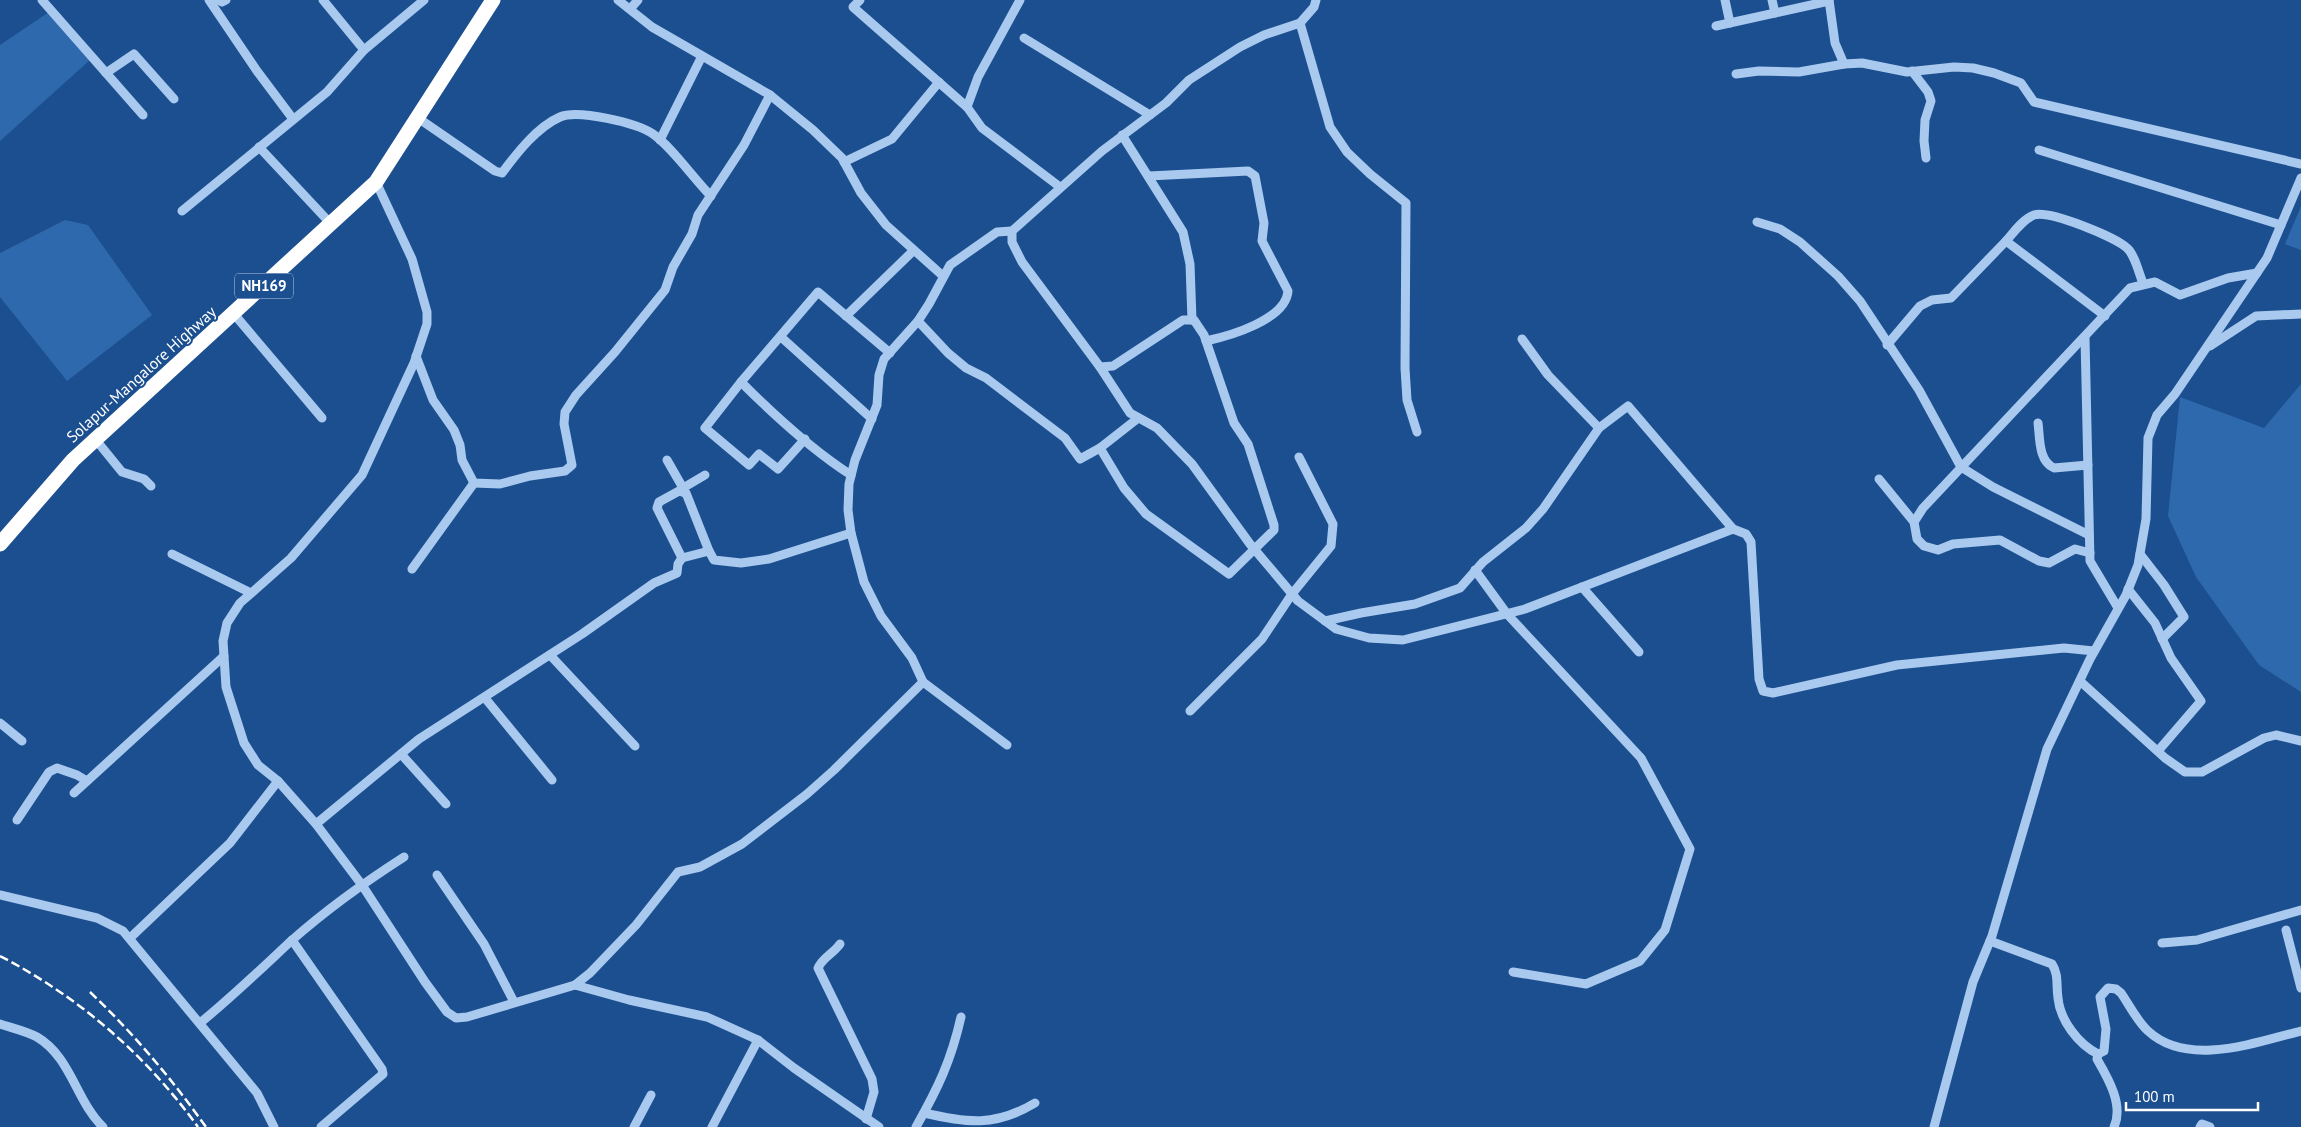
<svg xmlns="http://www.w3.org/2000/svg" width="2301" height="1127" viewBox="0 0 2301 1127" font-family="'PT Sans',sans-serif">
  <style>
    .green { fill: #2e69ad }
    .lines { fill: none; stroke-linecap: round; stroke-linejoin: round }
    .minor { stroke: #a9c9ee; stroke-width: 9 }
    .highway { stroke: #fff; stroke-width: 15 }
    .rail { stroke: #fff; stroke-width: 2.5; stroke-dasharray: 9 4; stroke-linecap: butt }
    .labels { text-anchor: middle; stroke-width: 4; stroke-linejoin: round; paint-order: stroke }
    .shield { fill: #1b4f8f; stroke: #bbcadd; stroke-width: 1 }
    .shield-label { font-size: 15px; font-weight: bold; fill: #fff }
    .street-label { font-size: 16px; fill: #fff; stroke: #1b4f8f }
  </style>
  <rect width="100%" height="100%" fill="#1b4f8f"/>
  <g class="green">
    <path d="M49,12L90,60L0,141V45Z"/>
    <path d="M2301,206V250L2285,244Z"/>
    <path d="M65,220L88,225L152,315L67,381L0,297V253Z"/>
    <path d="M2301,384V692L2259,665L2196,577L2168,516L2180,397L2264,428Z"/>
  </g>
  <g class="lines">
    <g class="minor">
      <path d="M42,0L143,115"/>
      <path d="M209,0L257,71L293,119"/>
      <path d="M218,0L222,2L226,0"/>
      <path d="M323,0L364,50"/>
      <path d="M618,0L652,27L770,95L813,130L842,158L861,193L886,225L943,276"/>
      <path d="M860,0L853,7L967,107L982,128L1060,187"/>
      <path d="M1725,0L1730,23"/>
      <path d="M1772,0L1775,13"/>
      <path d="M1829,0L1835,43L1844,64L1862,63L1907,72L1954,67L1973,68L1994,73L2021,83L2034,102L2301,164"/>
      <path d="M630,9L638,0"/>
      <path d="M1300,23L1330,127L1347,152L1370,174L1406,203L1405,368L1407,400L1417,432"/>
      <path d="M1716,26L1829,1"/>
      <path d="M1024,38L1150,115"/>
      <path d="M1912,71L1928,92L1931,101L1925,120L1924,141L1926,158"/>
      <path d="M106,73L134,54L174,99"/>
      <path d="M1736,74L1759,71L1799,72L1844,64"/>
      <path d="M967,107L978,77L1020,0"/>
      <path d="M418,118L495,171L502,173C517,153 537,127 560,117C578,109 637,123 653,134C672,147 693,178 711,196"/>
      <path d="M1122,135L1183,232L1190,264L1192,320"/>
      <path d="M660,140L702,56"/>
      <path d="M259,147L331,224"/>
      <path d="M2039,150L2281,225"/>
      <path d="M844,162L892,139L939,82"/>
      <path d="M1149,176L1248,171L1255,176L1264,223L1262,241L1288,291C1286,320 1229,336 1206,341"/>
      <path d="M376,182L412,259L427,312V324L414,363L362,475L291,558L240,603L227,623L223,641L226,687L244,743L258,765L278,781L316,824L362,885L425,982L447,1012L456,1018L467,1017L575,985L629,1000L707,1017L758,1040L794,1068L879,1127"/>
      <path d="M182,211L327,92L364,50L424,0"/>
      <path d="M1757,222L1780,229L1800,242L1838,276L1860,301L1919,390L1961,467L1993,487L2089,535"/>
      <path d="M2006,241C2014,232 2023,219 2034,215C2050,210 2115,237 2127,248C2135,255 2139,274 2143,283"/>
      <path d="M234,314L322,418"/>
      <path d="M846,316L913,251"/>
      <path d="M918,321L948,353L966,368L986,378L1065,438L1080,459L1100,448"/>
      <path d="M781,337L872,419"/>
      <path d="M2085,338L2090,561L2118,608"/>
      <path d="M1522,339L1548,375L1599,428"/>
      <path d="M1887,345L1920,306L1932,300L1951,298L2006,241L2105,316"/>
      <path d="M2210,346L2256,316L2301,314"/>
      <path d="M416,356L433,400L454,430L460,445L462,460L474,483L500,484L530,476L565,471L572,465L564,424L565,412L576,395L615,352L665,290L673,267L692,234L698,215L744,145L770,95"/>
      <path d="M1100,367L1130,413L1157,428L1192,464L1250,544L1298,601L1336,629L1369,638L1403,640L1525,609L1733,529L1746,534L1751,542L1759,679L1763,691L1773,693L1897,665L2064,648L2094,651"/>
      <path d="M741,382C774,415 812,450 851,475"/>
      <path d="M1137,419L1100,448L1124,488L1146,514L1229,574L1274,530V525L1248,444L1234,423L1204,335L1194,320H1183L1113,366L1100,367L1022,262L1012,242V231L1102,151L1166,103L1189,80L1240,47L1264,35L1300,23L1314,7L1316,0"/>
      <path d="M2038,423C2040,437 2038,461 2054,468L2088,465"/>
      <path d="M805,439L778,469L759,454L749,465L705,428L741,382L818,292L890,353"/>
      <path d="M96,440L122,472L144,479L151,486"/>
      <path d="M667,460L683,488L682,492"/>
      <path d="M1879,479L1914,522L1917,539L1924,546L1938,550L1953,544L2000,540L2039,561L2049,563L2075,549L2090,553"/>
      <path d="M683,488L705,475"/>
      <path d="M1914,522L1923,508L2130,288L2155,282L2180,295L2228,278L2257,273"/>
      <path d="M172,554L251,593"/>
      <path d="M2140,554L2164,585L2184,617L2162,639"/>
      <path d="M682,558L657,508L659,502L679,491L686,493L709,551"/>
      <path d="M412,569L474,483"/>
      <path d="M1475,570L1507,614L1641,758L1690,849L1665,930L1640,961L1586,984L1513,972"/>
      <path d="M1582,587L1639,652"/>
      <path d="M2128,589L2155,623L2171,658L2201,701L2158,751"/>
      <path d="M1325,621L1361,613L1415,604L1460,588L1483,562L1526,528L1543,509L1599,428L1628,406L1733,529"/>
      <path d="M550,655L635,746"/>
      <path d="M2080,681L2165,758L2185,772H2202L2264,738L2276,735L2301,741"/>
      <path d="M923,682L1007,745"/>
      <path d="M485,698L552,780"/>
      <path d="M1190,711L1262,639L1292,594L1331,546L1333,524L1299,457"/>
      <path d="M0,723L22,741"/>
      <path d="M401,754L446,804"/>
      <path d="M74,793L224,656"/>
      <path d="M17,820L49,772L57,768L77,775L87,781"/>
      <path d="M316,824L419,739L582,634L654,583L677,573L678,564L682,558L709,551L714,560L741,563L769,559L851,533"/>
      <path d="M437,875L484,944L514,1002"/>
      <path d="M0,895L97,918L123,931L257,1093L274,1127"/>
      <path d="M2286,930L2301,988"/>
      <path d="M130,938L230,843L278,781"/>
      <path d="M292,940L382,1069L383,1074L321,1127"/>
      <path d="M1990,941L2052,964C2059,975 2056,985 2058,998C2060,1020 2078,1044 2098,1054L2104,1051L2106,1029L2100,997L2108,988L2116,989L2121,993C2130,1006 2137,1021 2148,1031C2188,1068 2256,1042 2301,1031"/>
      <path d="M2162,943L2197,940L2301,910"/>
      <path d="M840,944C833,954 823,957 818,968L872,1079L874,1092L866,1119"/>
      <path d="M575,985L590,973L636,925L678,872L700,867L742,844L807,794L834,770L923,682L912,658L881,616L864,582L851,533L848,510L849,484L855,460L877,405L879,375L884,359L918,321L929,304L950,265L997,232L1012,231"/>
      <path d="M200,1023C232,997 261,969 291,941C326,910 365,882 404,857"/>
      <path d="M0,1024C12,1028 26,1031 37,1037C71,1057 76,1101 103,1127"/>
      <path d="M2098,1054L2097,1059C2108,1078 2124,1105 2114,1127"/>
      <path d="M924,1113C967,1123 995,1127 1035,1103"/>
      <path d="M634,1127L651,1095"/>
      <path d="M712,1127L758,1040"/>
      <path d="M916,1127C938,1088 951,1061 961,1017"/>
      <path d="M1934,1127L1973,982L1992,936L2047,749L2090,659L2126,595L2138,565L2146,519L2148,438L2157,415L2175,394L2267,258L2301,178"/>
      <path d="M2200,1127L2202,1124L2210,1127"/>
    </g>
    <path class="highway" d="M0,544L73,460L376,182L493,0"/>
    <g class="rail">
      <path d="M0,956C79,997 146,1055 198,1127"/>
      <path d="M90,992C134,1034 171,1078 206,1127"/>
    </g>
  </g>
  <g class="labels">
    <rect class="shield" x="235" y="273.5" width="58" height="25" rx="4"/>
    <g class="shield-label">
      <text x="264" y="291">NH169</text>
    </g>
    <g class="street-label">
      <text transform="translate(141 374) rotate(-42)" y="6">Solapur-Mangalore Highway</text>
    </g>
  </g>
  <path d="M2126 1102v8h132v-8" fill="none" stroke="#ffffff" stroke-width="2.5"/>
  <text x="2134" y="1102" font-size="15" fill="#ffffff" stroke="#1b4f8f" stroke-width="4" paint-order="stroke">100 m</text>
</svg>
